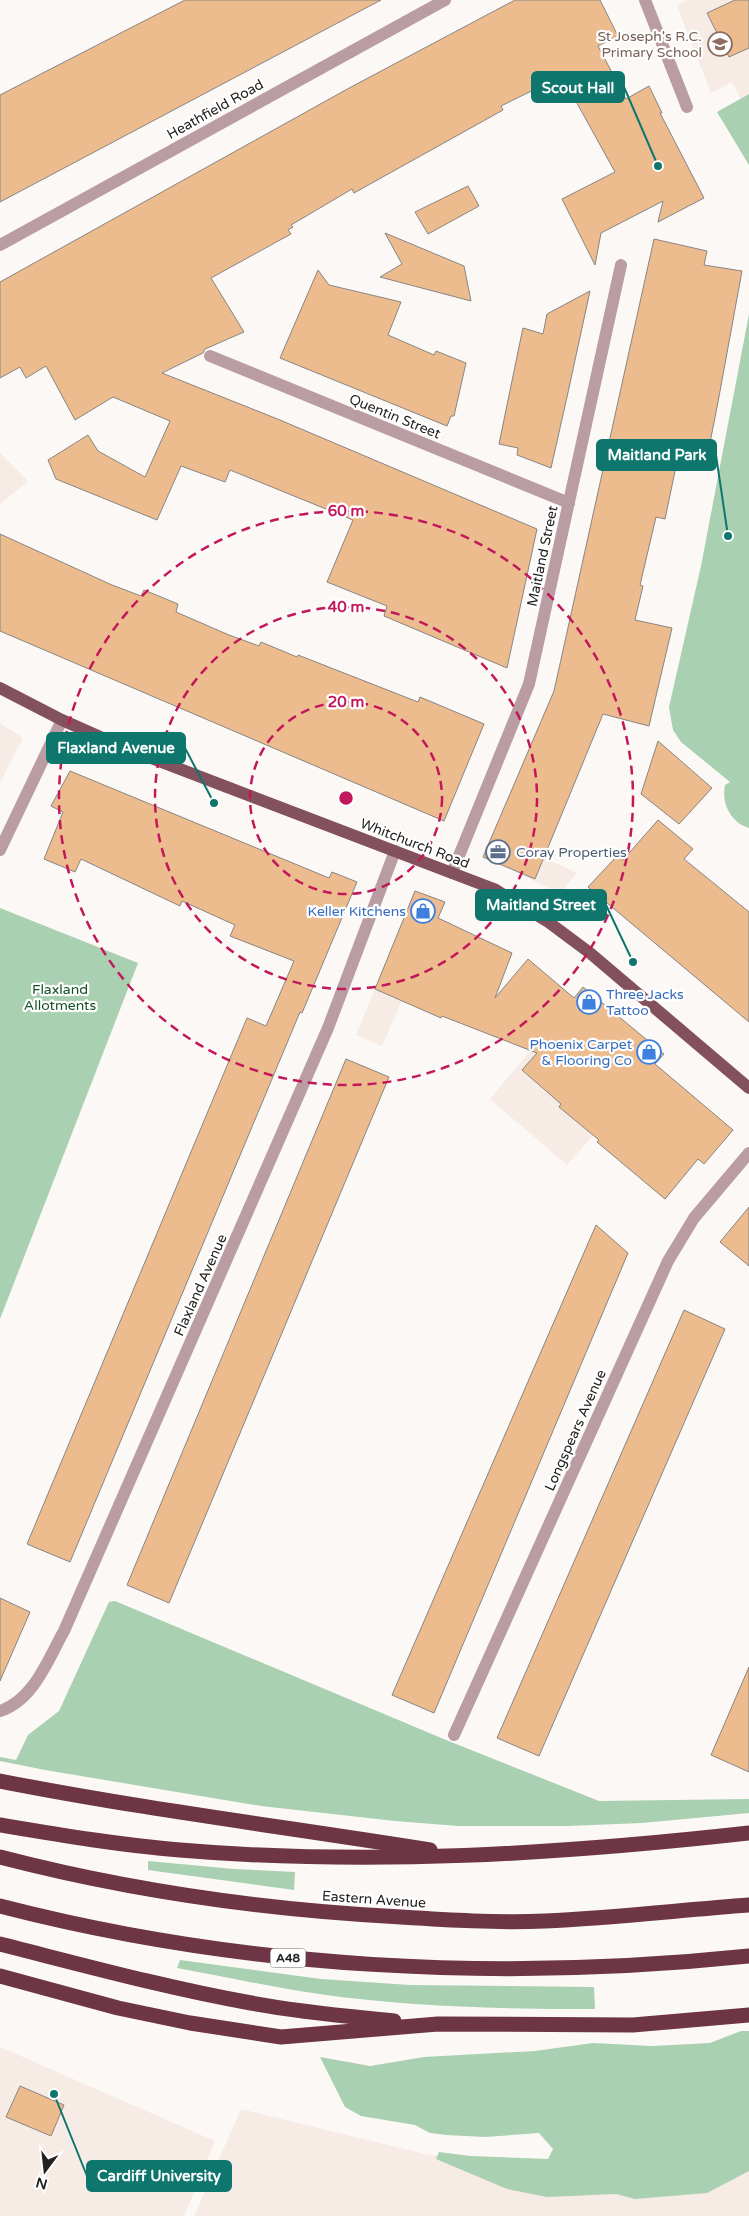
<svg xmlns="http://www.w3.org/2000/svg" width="749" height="2216" viewBox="0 0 749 2216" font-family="'Varela Round',sans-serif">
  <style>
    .built { fill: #f7ebe5 }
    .green { fill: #a8d0b1 }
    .building { fill: #ecbc8e; stroke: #888583 }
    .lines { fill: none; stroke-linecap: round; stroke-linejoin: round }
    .minor { stroke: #ba9ca3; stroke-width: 12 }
    .major { stroke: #83505d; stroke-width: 12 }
    .highway { stroke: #6d3545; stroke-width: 15 }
    .ring { fill: none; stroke: #c2185b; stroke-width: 2.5; stroke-dasharray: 9 6 }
    .labels { text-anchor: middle; stroke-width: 4.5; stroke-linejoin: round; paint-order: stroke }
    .shield { fill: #fff; stroke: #656464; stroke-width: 1 }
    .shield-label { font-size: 12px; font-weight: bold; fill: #232221 }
    .education-label { font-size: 14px; fill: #785e54; stroke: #fff; text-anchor: end }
    .street-label { font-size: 14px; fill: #232221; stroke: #fff }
    .service-label { font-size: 14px; fill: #4e5e75; stroke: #fff; text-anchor: start }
    .shop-label { font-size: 14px; fill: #366cbe; stroke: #fff; text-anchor: end }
    .park-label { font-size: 14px; fill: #15512a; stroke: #fff }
    .centre { fill: #c2185b; stroke: #fff; stroke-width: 2.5 }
    .ring-label { font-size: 15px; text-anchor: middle; font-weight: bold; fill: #c2185b; stroke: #fff; stroke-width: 4.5; stroke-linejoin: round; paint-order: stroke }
    .leader { fill: none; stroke: #0f766e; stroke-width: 2 }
    .callout-dot { fill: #0f766e; stroke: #fff; stroke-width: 2 }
    .callout { fill: #0f766e; stroke: #0f766e; stroke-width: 2 }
    .callout-label { font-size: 15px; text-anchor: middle; font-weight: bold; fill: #fff }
  </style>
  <rect width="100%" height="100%" fill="#fcf8f6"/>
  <g class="built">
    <path d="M687,0H749V94L740,98L732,82L711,93L677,6Z"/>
    <path d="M0,453L28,481L0,504Z"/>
    <path d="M0,723L23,738L0,783Z"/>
    <path d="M492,837L547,859L577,873L560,893L483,857Z"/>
    <path d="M415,891L445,902L382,1046L356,1035Z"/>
    <path d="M583,987L664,1054L567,1165L490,1099Z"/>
    <path d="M0,2047L215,2141L184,2216H0Z"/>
    <path d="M241,2109L429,2155L554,2160L749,2129V2216H194Z"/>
  </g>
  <g class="green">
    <path d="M749,94V165L717,112Z"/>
    <path d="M749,314V828C731,823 721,803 725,785L730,782L681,742L673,730L669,707L701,566Z"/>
    <path d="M0,908L138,963L0,1319Z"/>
    <path d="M115,1601L446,1740L599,1801L749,1799V1813L642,1823L568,1826H458L395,1821L261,1806L45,1770L0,1761V1757L16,1760L28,1735L59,1711L109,1602Z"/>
    <path d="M148,1861L234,1869L295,1872L294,1890L148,1870Z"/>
    <path d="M180,1960L321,1979L410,1985L594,1987L595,2009C503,2009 410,2007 319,1994C272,1987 225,1977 177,1968Z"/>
    <path d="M741,2031H749V2171L707,2193L635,2199L616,2194L547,2197L507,2189L436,2159L439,2152L470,2156L548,2159L553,2149L539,2133L485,2137L446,2135L430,2133L415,2125L361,2116L345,2107L320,2057L370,2066L424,2057L535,2051L593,2043L652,2046L710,2043Z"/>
  </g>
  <g class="building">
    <path d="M185,0H381L0,202V95Z"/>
    <path d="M515,0H600L618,36L598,46L626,99L649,86L662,113H660L704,198L658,222L663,201L601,233L595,265L562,199L615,172L562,76L501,106L503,110L354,193L352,189L291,225L293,227L288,230L291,234L211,278L244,332L205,349L203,353L162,373L280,420L537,529L507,668L384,616L387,606L327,582L353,520L230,470L225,482L181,466L157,520L56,479L48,460L88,435L98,451L145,477L170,421L113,397L75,420L46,366L26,378L20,367L0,378V282L351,87Z"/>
    <path d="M735,0H749V48L729,57L707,13Z"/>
    <path d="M468,186L479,206L428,234L415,212Z"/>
    <path d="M385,233L464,266L471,301L380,277L402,264Z"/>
    <path d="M654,239L707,251L704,265L742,271L718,402L706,463L678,457L665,519L656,517L640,585L643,586L635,620L672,628L649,726L603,714L535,879L483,857L554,691Z"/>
    <path d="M318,270L329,285L401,302L388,335L434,355L436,351L466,363L454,416H451L447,426L280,358Z"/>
    <path d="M590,291L567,397L551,468L517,455L518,448L499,444L520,342L523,328L543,334L547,314Z"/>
    <path d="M0,534L112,585L141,596L144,590L178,604L176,612L229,635L259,646L261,642L297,657L298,655L418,702L420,697L484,724L444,821L0,631Z"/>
    <path d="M658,741L712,788L679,824L641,794Z"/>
    <path d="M70,771L329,878L332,872L357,882L302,1013L300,1012L70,1562L27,1544L247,1018L266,1026L294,961L230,936L235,925L182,901L180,906L81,859L75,872L44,859L63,812L51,806Z"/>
    <path d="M658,820L693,849L684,859L749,912V1022L588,887L617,856L623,860Z"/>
    <path d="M415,891L445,902L438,918L512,953L495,998L528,959L574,998L583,987L664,1054L655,1064L733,1130L704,1164L698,1159L665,1199L597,1142L599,1140L559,1107L561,1104L522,1070L537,1053L442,1016L441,1018L375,989Z"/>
    <path d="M346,1059L389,1077L169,1603L127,1585Z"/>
    <path d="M749,1207V1266L720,1242Z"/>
    <path d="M596,1225L628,1253L434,1713L392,1695Z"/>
    <path d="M684,1310L725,1329L539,1756L497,1738Z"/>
    <path d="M0,1598L30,1612L0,1681Z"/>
    <path d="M749,1667V1772L711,1755Z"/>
    <path d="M20,2086L64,2105L51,2136L6,2117Z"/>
  </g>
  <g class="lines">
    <g class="minor">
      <path d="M645,0L687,107"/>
      <path d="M0,245L445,0"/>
      <path d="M210,356L569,503"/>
      <path d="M0,850L62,720"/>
      <path d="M452,873L529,684L621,265"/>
      <path d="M0,1711C34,1700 48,1659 64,1631L328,1028L395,851"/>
      <path d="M454,1735L668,1261L694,1218L749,1153"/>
    </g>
    <path class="major" d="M0,688L62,720L125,748L452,873L494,889L547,921L590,953L749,1088"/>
    <g class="highway">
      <path d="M0,1781C142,1809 286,1827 430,1850"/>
      <path d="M0,1825C60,1835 119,1845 180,1850C369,1866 560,1854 749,1833"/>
      <path d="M0,1857C131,1891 265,1910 401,1917C448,1920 497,1923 545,1921C613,1918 681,1910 749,1905"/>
      <path d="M0,1906C244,1969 499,1982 749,1956"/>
      <path d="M0,1944C83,1965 167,1988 251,2003C299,2012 346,2016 394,2021"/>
      <path d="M0,1976L118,2008L190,2023L281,2037L438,2024L633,2025L749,2015"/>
    </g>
  </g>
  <g class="ring">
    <circle cx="346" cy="798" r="96"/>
    <circle cx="346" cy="798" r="191"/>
    <circle cx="346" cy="798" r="287"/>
  </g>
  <defs>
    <g id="school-ring" transform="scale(1.25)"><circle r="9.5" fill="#fff" stroke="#8d6e63" stroke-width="1.5"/><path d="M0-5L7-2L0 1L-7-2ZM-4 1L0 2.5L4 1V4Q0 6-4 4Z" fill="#8d6e63"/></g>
    <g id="office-ring" transform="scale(1.25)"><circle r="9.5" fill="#fff" stroke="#5c6f8a" stroke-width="1.5"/><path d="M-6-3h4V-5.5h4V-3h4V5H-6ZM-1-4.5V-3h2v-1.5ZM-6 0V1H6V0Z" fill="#5c6f8a"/></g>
    <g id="shop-ring" transform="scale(1.25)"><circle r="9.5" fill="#fff" stroke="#3f7fe0" stroke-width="1.5"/><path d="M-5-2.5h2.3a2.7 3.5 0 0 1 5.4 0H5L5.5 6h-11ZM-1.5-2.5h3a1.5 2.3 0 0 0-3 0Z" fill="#3f7fe0"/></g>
  </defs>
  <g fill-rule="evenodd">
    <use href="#school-ring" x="720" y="44"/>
    <use href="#office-ring" x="498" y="852"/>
    <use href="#shop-ring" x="423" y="911"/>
    <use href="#shop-ring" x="589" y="1002"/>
    <use href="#shop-ring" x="649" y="1052"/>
  </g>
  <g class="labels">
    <rect class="shield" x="270.5" y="1948.5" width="35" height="19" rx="4"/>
    <g class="shield-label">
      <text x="288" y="1962">A48</text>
    </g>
    <g class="education-label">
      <text x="702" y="41">St Joseph's R.C.<tspan x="702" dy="16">Primary School</tspan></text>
    </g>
    <g class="street-label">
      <text transform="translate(215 109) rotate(-29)" y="5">Heathfield Road</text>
      <text transform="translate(395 416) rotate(22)" y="5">Quentin Street</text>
      <text transform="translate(542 556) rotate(-78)" y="5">Maitland Street</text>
      <text transform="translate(415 843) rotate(21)" y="5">Whitchurch Road</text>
      <text transform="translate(200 1285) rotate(-66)" y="5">Flaxland Avenue</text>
      <text transform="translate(575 1430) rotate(-66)" y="5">Longspears Avenue</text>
      <text transform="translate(374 1899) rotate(4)" y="5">Eastern Avenue</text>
    </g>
    <g class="service-label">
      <text x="516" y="857">Coray Properties</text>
    </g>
    <g class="shop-label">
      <text x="406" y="916">Keller Kitchens</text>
      <text x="606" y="999" text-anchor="start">Three Jacks<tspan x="606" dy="16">Tattoo</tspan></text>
      <text x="632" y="1049">Phoenix Carpet<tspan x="632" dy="16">&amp; Flooring Co</tspan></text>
    </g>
    <g class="park-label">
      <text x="60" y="994">Flaxland<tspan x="60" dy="16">Allotments</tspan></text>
    </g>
  </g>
  <circle cx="346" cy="798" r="8" class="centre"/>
  <g class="ring-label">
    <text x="346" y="516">60 m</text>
    <text x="346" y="612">40 m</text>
    <text x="346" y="707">20 m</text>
  </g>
  <path class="leader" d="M658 166L624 87M728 536L716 455M214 803L185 748M633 962L606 905M54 2094L87 2176"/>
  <g class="callout-dot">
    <circle cx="658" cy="166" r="5"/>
    <circle cx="728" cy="536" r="5"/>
    <circle cx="214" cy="803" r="5"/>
    <circle cx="633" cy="962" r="5"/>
    <circle cx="54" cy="2094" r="5"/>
  </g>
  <g class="callout">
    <rect x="532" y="72" width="92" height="30" rx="5"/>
    <rect x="597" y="440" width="119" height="30" rx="5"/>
    <rect x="47" y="733" width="138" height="30" rx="5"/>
    <rect x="476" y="890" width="130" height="30" rx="5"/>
    <rect x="87" y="2161" width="144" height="30" rx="5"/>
  </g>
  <g class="callout-label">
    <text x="578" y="93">Scout Hall</text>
    <text x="657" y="460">Maitland Park</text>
    <text x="116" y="753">Flaxland Avenue</text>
    <text x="541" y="910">Maitland Street</text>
    <text x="159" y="2181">Cardiff University</text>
  </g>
  <g transform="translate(45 2171) rotate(195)" stroke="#ffffff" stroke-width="4" paint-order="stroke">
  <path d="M0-4L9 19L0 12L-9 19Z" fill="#232221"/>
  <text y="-8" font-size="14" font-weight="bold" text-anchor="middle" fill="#232221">N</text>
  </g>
</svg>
